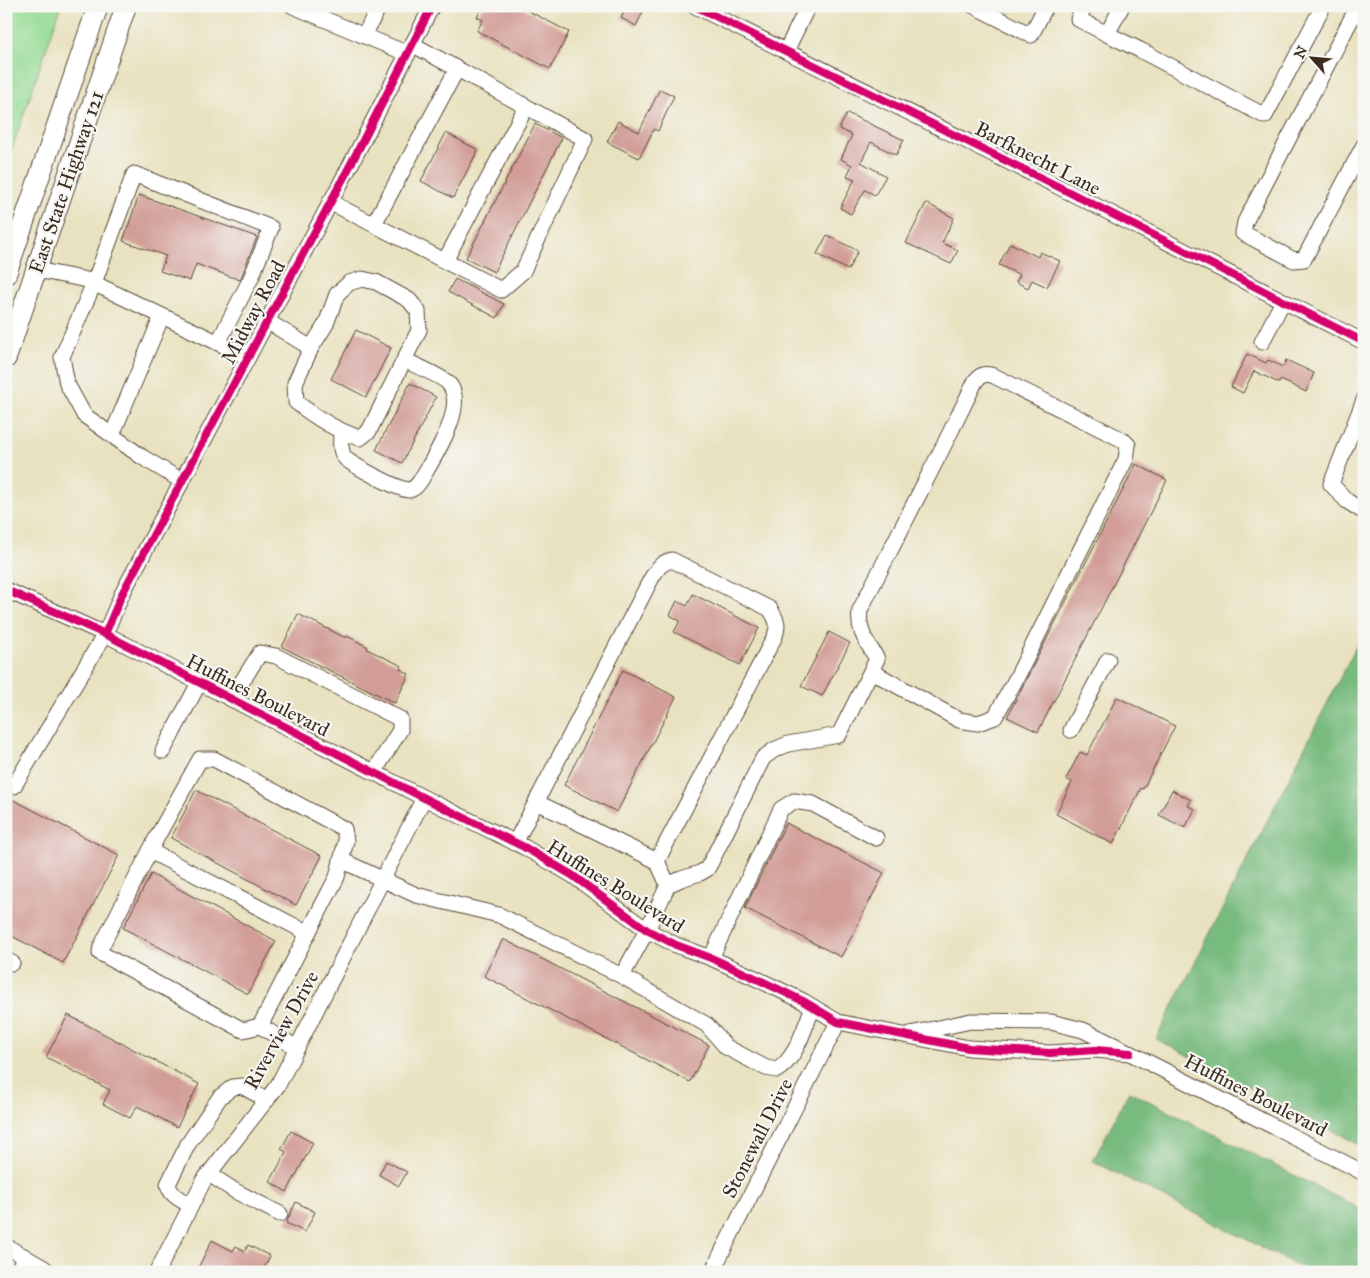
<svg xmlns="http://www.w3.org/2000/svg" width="1370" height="1278" viewBox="0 0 1370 1278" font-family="'IM FELL Great Primer',serif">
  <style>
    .green { fill: #96db94; stroke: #688259 }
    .forest { fill: #78bb7e; stroke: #5a724e }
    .building { fill: #d29d97 }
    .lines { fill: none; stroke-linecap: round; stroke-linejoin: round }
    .minor-casing { stroke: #554636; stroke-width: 17 }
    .major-casing { stroke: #554636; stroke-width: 22 }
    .minor { stroke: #fff; stroke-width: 15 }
    .major { stroke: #fff; stroke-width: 20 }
    .cycleway-casing { stroke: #f6f6f2; stroke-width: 11 }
    .cycleway { stroke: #d6006c; stroke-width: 8 }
    .labels { text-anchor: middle; stroke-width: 4.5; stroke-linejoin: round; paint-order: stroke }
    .street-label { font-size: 20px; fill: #3b2a1e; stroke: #f6f6f2 }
  </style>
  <rect width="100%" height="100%" fill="#f6f6f2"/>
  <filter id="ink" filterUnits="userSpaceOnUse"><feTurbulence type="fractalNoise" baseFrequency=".02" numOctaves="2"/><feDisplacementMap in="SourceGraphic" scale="10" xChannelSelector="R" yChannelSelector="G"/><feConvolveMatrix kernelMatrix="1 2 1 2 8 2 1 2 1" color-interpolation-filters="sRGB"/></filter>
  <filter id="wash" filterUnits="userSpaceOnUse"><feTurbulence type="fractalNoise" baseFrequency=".0096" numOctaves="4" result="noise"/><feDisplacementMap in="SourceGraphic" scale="20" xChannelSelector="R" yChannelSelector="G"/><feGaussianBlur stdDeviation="1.12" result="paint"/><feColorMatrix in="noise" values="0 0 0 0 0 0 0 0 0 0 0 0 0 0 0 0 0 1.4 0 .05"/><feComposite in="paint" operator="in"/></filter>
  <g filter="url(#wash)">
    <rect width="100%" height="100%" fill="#e9e2c0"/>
    <path class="green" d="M6,6H61L6,166Z"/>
    <g class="forest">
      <path d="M1364,631V1147L1156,1039Z"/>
      <path d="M1129,1091L1364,1211V1272H1310L1093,1161Z"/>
    </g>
    <g id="blocks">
      <g class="building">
        <path d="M483,6H519L569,32L550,69L477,31L483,20L477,17Z"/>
        <path d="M627,6H633L643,12L636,26L621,18Z"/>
        <path d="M660,89L674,96L658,131L654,129L639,158L607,142L618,121L639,132Z"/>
        <path d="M847,113L904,140L896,155L871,142L861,162L886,176L875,195L865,190L851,214L840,208L855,179L847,176L852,165L841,159L852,135L839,129Z"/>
        <path d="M535,124L562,138L494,272L466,258Z"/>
        <path d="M446,133L478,150L453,198L421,181Z"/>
        <path d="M139,195L257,237L240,280L196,264L190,281L160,271L166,256L123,241Z"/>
        <path d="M926,203L954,218L942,243L958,250L951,264L906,243Z"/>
        <path d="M827,235L858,251L848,270L817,254Z"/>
        <path d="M1010,243L1038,257L1040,252L1060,261L1047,287L1032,280L1028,288L1016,282L1020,275L999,265Z"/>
        <path d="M455,279L504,304L497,318L448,292Z"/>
        <path d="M356,330L391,348L366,397L331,379Z"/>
        <path d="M1247,354L1266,363L1268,360L1283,367L1286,360L1314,373L1306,392L1281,380L1279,383L1254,371L1243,393L1231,387Z"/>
        <path d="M410,383L436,397L402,463L376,450Z"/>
        <path d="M1136,464L1167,480L1038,732L1007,717Z"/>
        <path d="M693,594L759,628L740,665L674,632L680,621L670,615L677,601L687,606Z"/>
        <path d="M298,614L346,638L347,636L368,647L367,649L402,666L400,669L409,674L395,703L282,647Z"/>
        <path d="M829,632L850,643L822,696L801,686Z"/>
        <path d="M623,670L676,697L617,812L564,785Z"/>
        <path d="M1117,697L1175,726L1143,789L1141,788L1113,844L1056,814L1072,782L1066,779L1080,752L1087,755Z"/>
        <path d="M196,790L322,856L296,905L171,838Z"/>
        <path d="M1172,790L1191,800L1188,806L1195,809L1185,828L1159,815Z"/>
        <path d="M6,796L119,855L63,963L6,933Z"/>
        <path d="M786,823L884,873L841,957L745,908Z"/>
        <path d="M151,874L276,941L248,994L123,928Z"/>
        <path d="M503,939L709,1045L690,1082L484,976Z"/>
        <path d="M68,1015L199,1084L177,1127L137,1106L130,1118L103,1104L110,1090L46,1057Z"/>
        <path d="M291,1131L313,1143L287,1192L270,1182L286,1152L281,1149Z"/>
        <path d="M386,1161L407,1172L399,1186L379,1175Z"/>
        <path d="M296,1202L315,1212L305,1232L286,1223Z"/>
        <path d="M212,1240L233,1251L236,1246L245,1251L248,1245L270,1256L262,1272H196Z"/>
      </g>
    </g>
  </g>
  <g filter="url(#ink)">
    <use href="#blocks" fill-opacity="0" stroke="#554636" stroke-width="1"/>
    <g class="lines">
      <g class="minor-casing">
        <g id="minor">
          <path d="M293,6L408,54"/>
          <path d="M695,6L1059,187L1364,342"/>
          <path d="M974,6L1031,35L1046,6"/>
          <path d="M1085,6L1078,19L1107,34"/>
          <path d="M1122,6L1107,34L1140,50L1265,116L1323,6"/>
          <path d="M1358,6L1245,222L1243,233L1294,260L1304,259L1364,145"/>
          <path d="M364,36L379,6"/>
          <path d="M786,51L808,6"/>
          <path d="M330,202L501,290L523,271L585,139L412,44"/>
          <path d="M374,224L457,69"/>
          <path d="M445,261L526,107"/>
          <path d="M37,270L87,280L248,357"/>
          <path d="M267,321L311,348L295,383L296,402C315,417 337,431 360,438L369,431L419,330L418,311L409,300L376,282L362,279L349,283L337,294L326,324L311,348"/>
          <path d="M1262,342L1283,301"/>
          <path d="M1364,400L1331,484L1347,501L1364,512"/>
          <path d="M341,431C341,440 339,451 345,458C352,465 399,490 409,490C415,489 418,484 421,480C433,458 468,407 449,384C445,378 413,364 404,360"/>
          <path d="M112,435L162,316"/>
          <path d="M182,481L142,457L84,415L67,384L62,357L94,283L134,174L271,228L251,278L218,343"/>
          <path d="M6,590L105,634L424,798L524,847L572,875L647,930L676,945L711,958L755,978L803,1001L838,1022L969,1048L1050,1053L1095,1050L1130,1053"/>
          <path d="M231,699L260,653L276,656L400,719V730L374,772"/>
          <path d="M1071,730L1108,660"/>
          <path d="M163,751L199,683"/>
          <path d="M6,784L14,786L105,634L122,594L353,160L432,6"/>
          <path d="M536,802L657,861"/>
          <path d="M515,843L651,579C658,568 660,563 672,560L770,609C777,620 779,624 775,636L657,861L668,885"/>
          <path d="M150,851L308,933"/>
          <path d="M341,860L416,895L499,915L622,976L707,1025L726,1047L766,1068L777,1070C797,1058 804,1028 813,1007"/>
          <path d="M711,958L781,809L794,801L813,804L876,838"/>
          <path d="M6,960L12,963"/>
          <path d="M622,976L647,930L668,885L681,879L700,873L707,869L712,860L763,758L774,750L788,744L839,735L877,659C867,642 857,631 860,610L945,443L976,380C982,374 986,373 994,376L1123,440L1128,445L1126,459L1017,677L995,717L978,723L959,720L871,671"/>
          <path d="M260,1026L337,877L346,841L344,829L214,759H200L157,837L101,947L100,953L243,1030L260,1026L297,1048"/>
          <path d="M910,1034L971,1021L1051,1022L1083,1030L1130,1053L1364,1173"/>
          <path d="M209,1174L235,1191L280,1214"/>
          <path d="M191,1206C182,1200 170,1196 168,1184L188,1144L220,1097L233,1087L242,1086L267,1100"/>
          <path d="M6,1246L44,1268L43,1272"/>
          <path d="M18,1272L24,1256"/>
          <path d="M157,1272L204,1180L278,1085L424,798"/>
          <path d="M712,1272L838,1022"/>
        </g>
      </g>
      <g class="major-casing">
        <g id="major">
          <path d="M6,274L98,6"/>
          <path d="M6,358L126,6"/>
        </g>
      </g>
      <use href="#minor" class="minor"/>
      <use href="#major" class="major"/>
      <g class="cycleway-casing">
        <g id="cycleway">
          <path d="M695,6L1059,187L1364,342"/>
          <path d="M6,590L105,634L424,798L524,847L572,875L647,930L676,945L711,958L755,978L803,1001L838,1022L969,1048L1050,1053L1095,1050L1130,1053"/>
          <path d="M105,634L122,594L353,160L432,6"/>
        </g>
      </g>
      <use href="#cycleway" class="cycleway"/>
    </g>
  </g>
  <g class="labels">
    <g class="street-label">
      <text transform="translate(1038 158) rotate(27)" y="7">Barfknecht Lane</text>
      <text transform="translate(66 182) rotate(-71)" y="7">East State Highway 121</text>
      <text transform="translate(253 312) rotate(-62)" y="7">Midway Road</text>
      <text transform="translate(258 695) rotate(27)" y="7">Huffines Boulevard</text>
      <text transform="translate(616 886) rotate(32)" y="7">Huffines Boulevard</text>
      <text transform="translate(281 1030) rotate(-61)" y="7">Riverview Drive</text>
      <text transform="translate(1256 1095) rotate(27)" y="7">Huffines Boulevard</text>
      <text transform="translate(757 1138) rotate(-63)" y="7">Stonewall Drive</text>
    </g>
  </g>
  <rect width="1370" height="1278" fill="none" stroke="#f6f6f2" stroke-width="25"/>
  <g transform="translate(1312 58) rotate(297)" stroke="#f6f6f2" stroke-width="4" paint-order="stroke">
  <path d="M0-4L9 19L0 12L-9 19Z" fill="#3b2a1e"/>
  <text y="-8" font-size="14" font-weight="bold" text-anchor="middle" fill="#3b2a1e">N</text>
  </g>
</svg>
